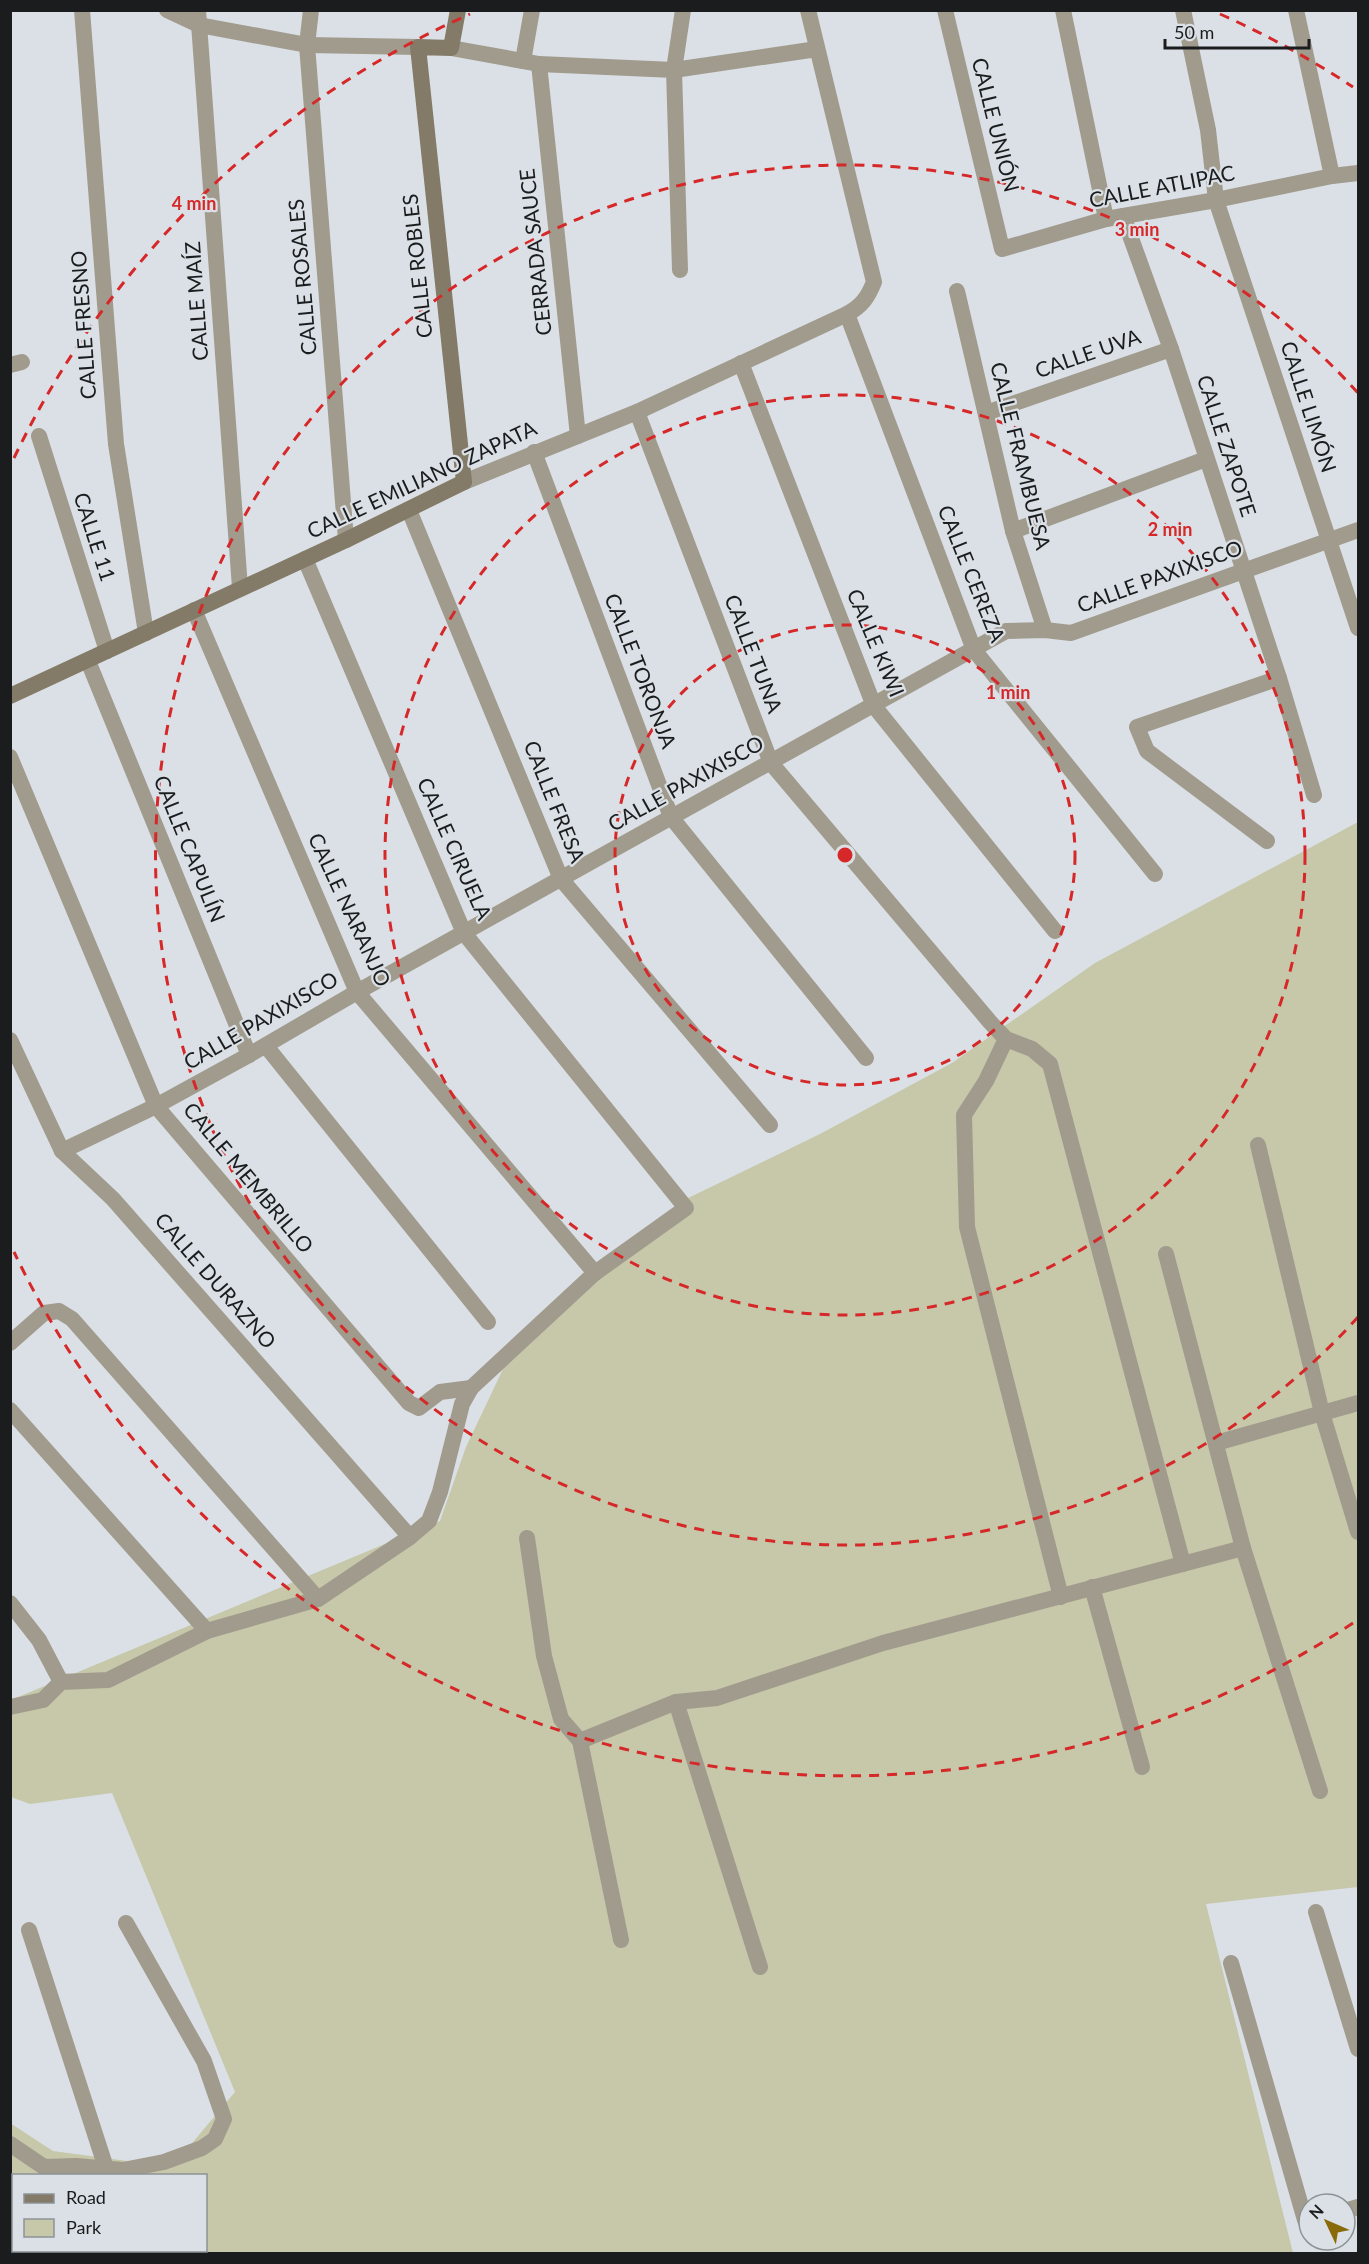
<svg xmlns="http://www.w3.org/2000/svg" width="1369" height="2264" viewBox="0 0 1369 2264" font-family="Lato,sans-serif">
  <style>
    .green { fill: #c6c8a9; fill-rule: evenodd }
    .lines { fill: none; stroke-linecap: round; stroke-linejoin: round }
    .minor { stroke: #a19b8e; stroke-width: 16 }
    .secondary { stroke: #837a67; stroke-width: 16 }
    .ring { fill: none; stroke: #d62828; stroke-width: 3; stroke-dasharray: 10 8 }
    .labels { text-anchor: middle; stroke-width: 4.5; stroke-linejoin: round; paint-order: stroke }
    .street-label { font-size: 21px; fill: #1a1c1e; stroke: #dae0e5 }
    .centre { fill: #d62828; stroke: #dae0e5; stroke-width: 3 }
    .ring-label { font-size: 18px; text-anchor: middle; font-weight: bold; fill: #d62828; stroke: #dae0e5; stroke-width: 4.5; stroke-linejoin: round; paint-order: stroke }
  </style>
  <rect width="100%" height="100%" fill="#dae0e5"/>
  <path class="green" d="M1358,822V1887L1206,1904L1293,2253H11L10,2123L53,2151L172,2167L235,2092L112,1793L30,1804L11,1797V1700L440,1521L466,1447L503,1369L684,1200L820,1134L952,1063L1095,963ZM14,2176H206V2250H14Z"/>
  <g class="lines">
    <g class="minor">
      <path d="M82,10L116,444L146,633"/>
      <path d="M167,10L199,25L307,45L418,47"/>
      <path d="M198,10L240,588"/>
      <path d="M311,10L307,45L346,540"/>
      <path d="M945,10L1002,249L1106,219L1216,200L1332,176L1358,173"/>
      <path d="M1063,10L1106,219"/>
      <path d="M1183,10L1208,130L1216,200L1358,628"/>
      <path d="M1296,10L1332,176"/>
      <path d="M451,48L539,64L674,70L817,49"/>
      <path d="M523,61L532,10"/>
      <path d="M539,64L578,436"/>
      <path d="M1123,216L1171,349L1279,678L1314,795"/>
      <path d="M680,270L674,70L683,10"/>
      <path d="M957,291L1013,531L1045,630"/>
      <path d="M847,314L974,650L1155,874"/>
      <path d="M741,363L874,706L1055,931"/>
      <path d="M10,365L22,362"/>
      <path d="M637,412L771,763L990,1022L1006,1039L1032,1049L1050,1064L1183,1564"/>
      <path d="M986,413L1171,349"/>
      <path d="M39,436L107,651"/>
      <path d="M534,452L671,817L866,1058"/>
      <path d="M464,482L637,412L847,314C862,306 868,297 874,282L808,10"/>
      <path d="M409,510L561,879L770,1125"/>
      <path d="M1013,531L1206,459"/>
      <path d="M194,610L357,992L595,1273"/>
      <path d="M88,661L249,1055"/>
      <path d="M10,757L156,1106L409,1403L419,1408L440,1392L471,1388"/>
      <path d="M1267,841L1147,751L1137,727L1279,678"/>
      <path d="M1006,1039L986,1081L964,1115L967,1227L1061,1597"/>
      <path d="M10,1040L62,1151L113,1199L410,1537"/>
      <path d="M266,1046L488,1322"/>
      <path d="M1258,1145L1322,1413L1358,1532"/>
      <path d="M62,1151L156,1106L249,1055L357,992L1006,631L1045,630L1071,633L1358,530"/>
      <path d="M1166,1254L1243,1548L1320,1791"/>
      <path d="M10,1343L44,1313L59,1311L72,1319L318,1599"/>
      <path d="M10,1410L207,1631"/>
      <path d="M1216,1443L1358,1403"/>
      <path d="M527,1538L544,1656L561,1719L580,1741L621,1940"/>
      <path d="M1092,1587L1142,1767"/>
      <path d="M10,1603L39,1640L61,1682"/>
      <path d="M676,1702L760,1967"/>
      <path d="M10,1707L43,1700L61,1682L108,1680L207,1631L318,1599L410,1537L429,1521L440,1492L462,1404L471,1388L595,1273L686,1208L464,933L305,559"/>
      <path d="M580,1741L676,1702L717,1698L883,1643L1243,1548"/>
      <path d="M1316,1912L1358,2049"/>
      <path d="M29,1930L106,2168"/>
      <path d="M1231,1963L1305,2220L1309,2219"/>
      <path d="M10,2144L44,2167L76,2166L123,2170L164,2162L202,2148L215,2139L224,2119L204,2061L126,1923"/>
      <path d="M1345,2211L1358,2207"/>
    </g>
    <path class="secondary" d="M10,696L346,540L464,482L418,47L451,48L458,10"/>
  </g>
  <g class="ring">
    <circle cx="845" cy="855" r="230"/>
    <circle cx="845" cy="855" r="460"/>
    <path d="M1358 1317A690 690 0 1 1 1358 393"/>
    <path d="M1353 1623A921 921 0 0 1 14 1252M14 458A921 921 0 0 1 470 14M1220 14A921 921 0 0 1 1353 87"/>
  </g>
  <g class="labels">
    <g class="street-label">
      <text transform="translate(995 125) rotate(76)" y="7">CALLE UNIÓN</text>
      <text transform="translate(1162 187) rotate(-11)" y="7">CALLE ATLIPAC</text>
      <text transform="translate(536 252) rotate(-96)" y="7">CERRADA SAUCE</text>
      <text transform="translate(418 266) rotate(-96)" y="7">CALLE ROBLES</text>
      <text transform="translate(303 277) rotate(-95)" y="7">CALLE ROSALES</text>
      <text transform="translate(197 301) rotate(-94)" y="7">CALLE MAÍZ</text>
      <text transform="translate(84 325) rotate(-94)" y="7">CALLE FRESNO</text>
      <text transform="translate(1088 354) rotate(-19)" y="7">CALLE UVA</text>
      <text transform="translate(1308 407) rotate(72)" y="7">CALLE LIMÓN</text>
      <text transform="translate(1226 446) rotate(72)" y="7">CALLE ZAPOTE</text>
      <text transform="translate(1020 456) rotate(76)" y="7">CALLE FRAMBUESA</text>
      <text transform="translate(422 480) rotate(-25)" y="7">CALLE EMILIANO ZAPATA</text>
      <text transform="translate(94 537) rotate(72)" y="7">CALLE 11</text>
      <text transform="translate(971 574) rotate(68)" y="7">CALLE CEREZA</text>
      <text transform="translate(1160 577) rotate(-20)" y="7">CALLE PAXIXISCO</text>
      <text transform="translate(875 643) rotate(67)" y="7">CALLE KIWI</text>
      <text transform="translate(753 654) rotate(69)" y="7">CALLE TUNA</text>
      <text transform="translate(640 671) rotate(69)" y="7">CALLE TORONJA</text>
      <text transform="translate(686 784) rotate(-29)" y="7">CALLE PAXIXISCO</text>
      <text transform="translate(554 802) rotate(68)" y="7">CALLE FRESA</text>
      <text transform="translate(189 849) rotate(68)" y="7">CALLE CAPULÍN</text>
      <text transform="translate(454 849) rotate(66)" y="7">CALLE CIRUELA</text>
      <text transform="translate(349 910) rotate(65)" y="7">CALLE NARANJO</text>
      <text transform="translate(261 1021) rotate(-30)" y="7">CALLE PAXIXISCO</text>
      <text transform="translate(248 1178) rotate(50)" y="7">CALLE MEMBRILLO</text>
      <text transform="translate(215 1281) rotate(49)" y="7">CALLE DURAZNO</text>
    </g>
  </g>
  <circle cx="845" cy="855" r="9" class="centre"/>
  <g class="ring-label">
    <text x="194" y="210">4 min</text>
    <text x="1137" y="236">3 min</text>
    <text x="1170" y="536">2 min</text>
    <text x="1008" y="699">1 min</text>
  </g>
  <rect width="1369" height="2264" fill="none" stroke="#1a1c1e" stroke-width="24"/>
  <rect x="12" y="2174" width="195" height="78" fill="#dae0e5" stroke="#8d9295" stroke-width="1.5"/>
  <rect x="24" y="2194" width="30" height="9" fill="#837a67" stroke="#8d9295" stroke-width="1.5"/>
  <text x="66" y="2204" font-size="18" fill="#1a1c1e">Road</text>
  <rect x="24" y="2219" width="30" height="18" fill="#c6c8a9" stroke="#8d9295" stroke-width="1.5"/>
  <text x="66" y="2234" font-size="18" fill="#1a1c1e">Park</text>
  <g transform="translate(1327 2222) rotate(314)"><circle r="28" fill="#dae0e5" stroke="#8d9295" stroke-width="1.5"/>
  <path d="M0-4.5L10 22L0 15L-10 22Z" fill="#8a6908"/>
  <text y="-9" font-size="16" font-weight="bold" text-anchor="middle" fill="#1a1c1e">N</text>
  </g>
  <path d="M1165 39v9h144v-9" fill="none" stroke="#1a1c1e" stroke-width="3"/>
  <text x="1174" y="39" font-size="18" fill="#1a1c1e" stroke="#dae0e5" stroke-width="4.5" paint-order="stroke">50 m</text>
</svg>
